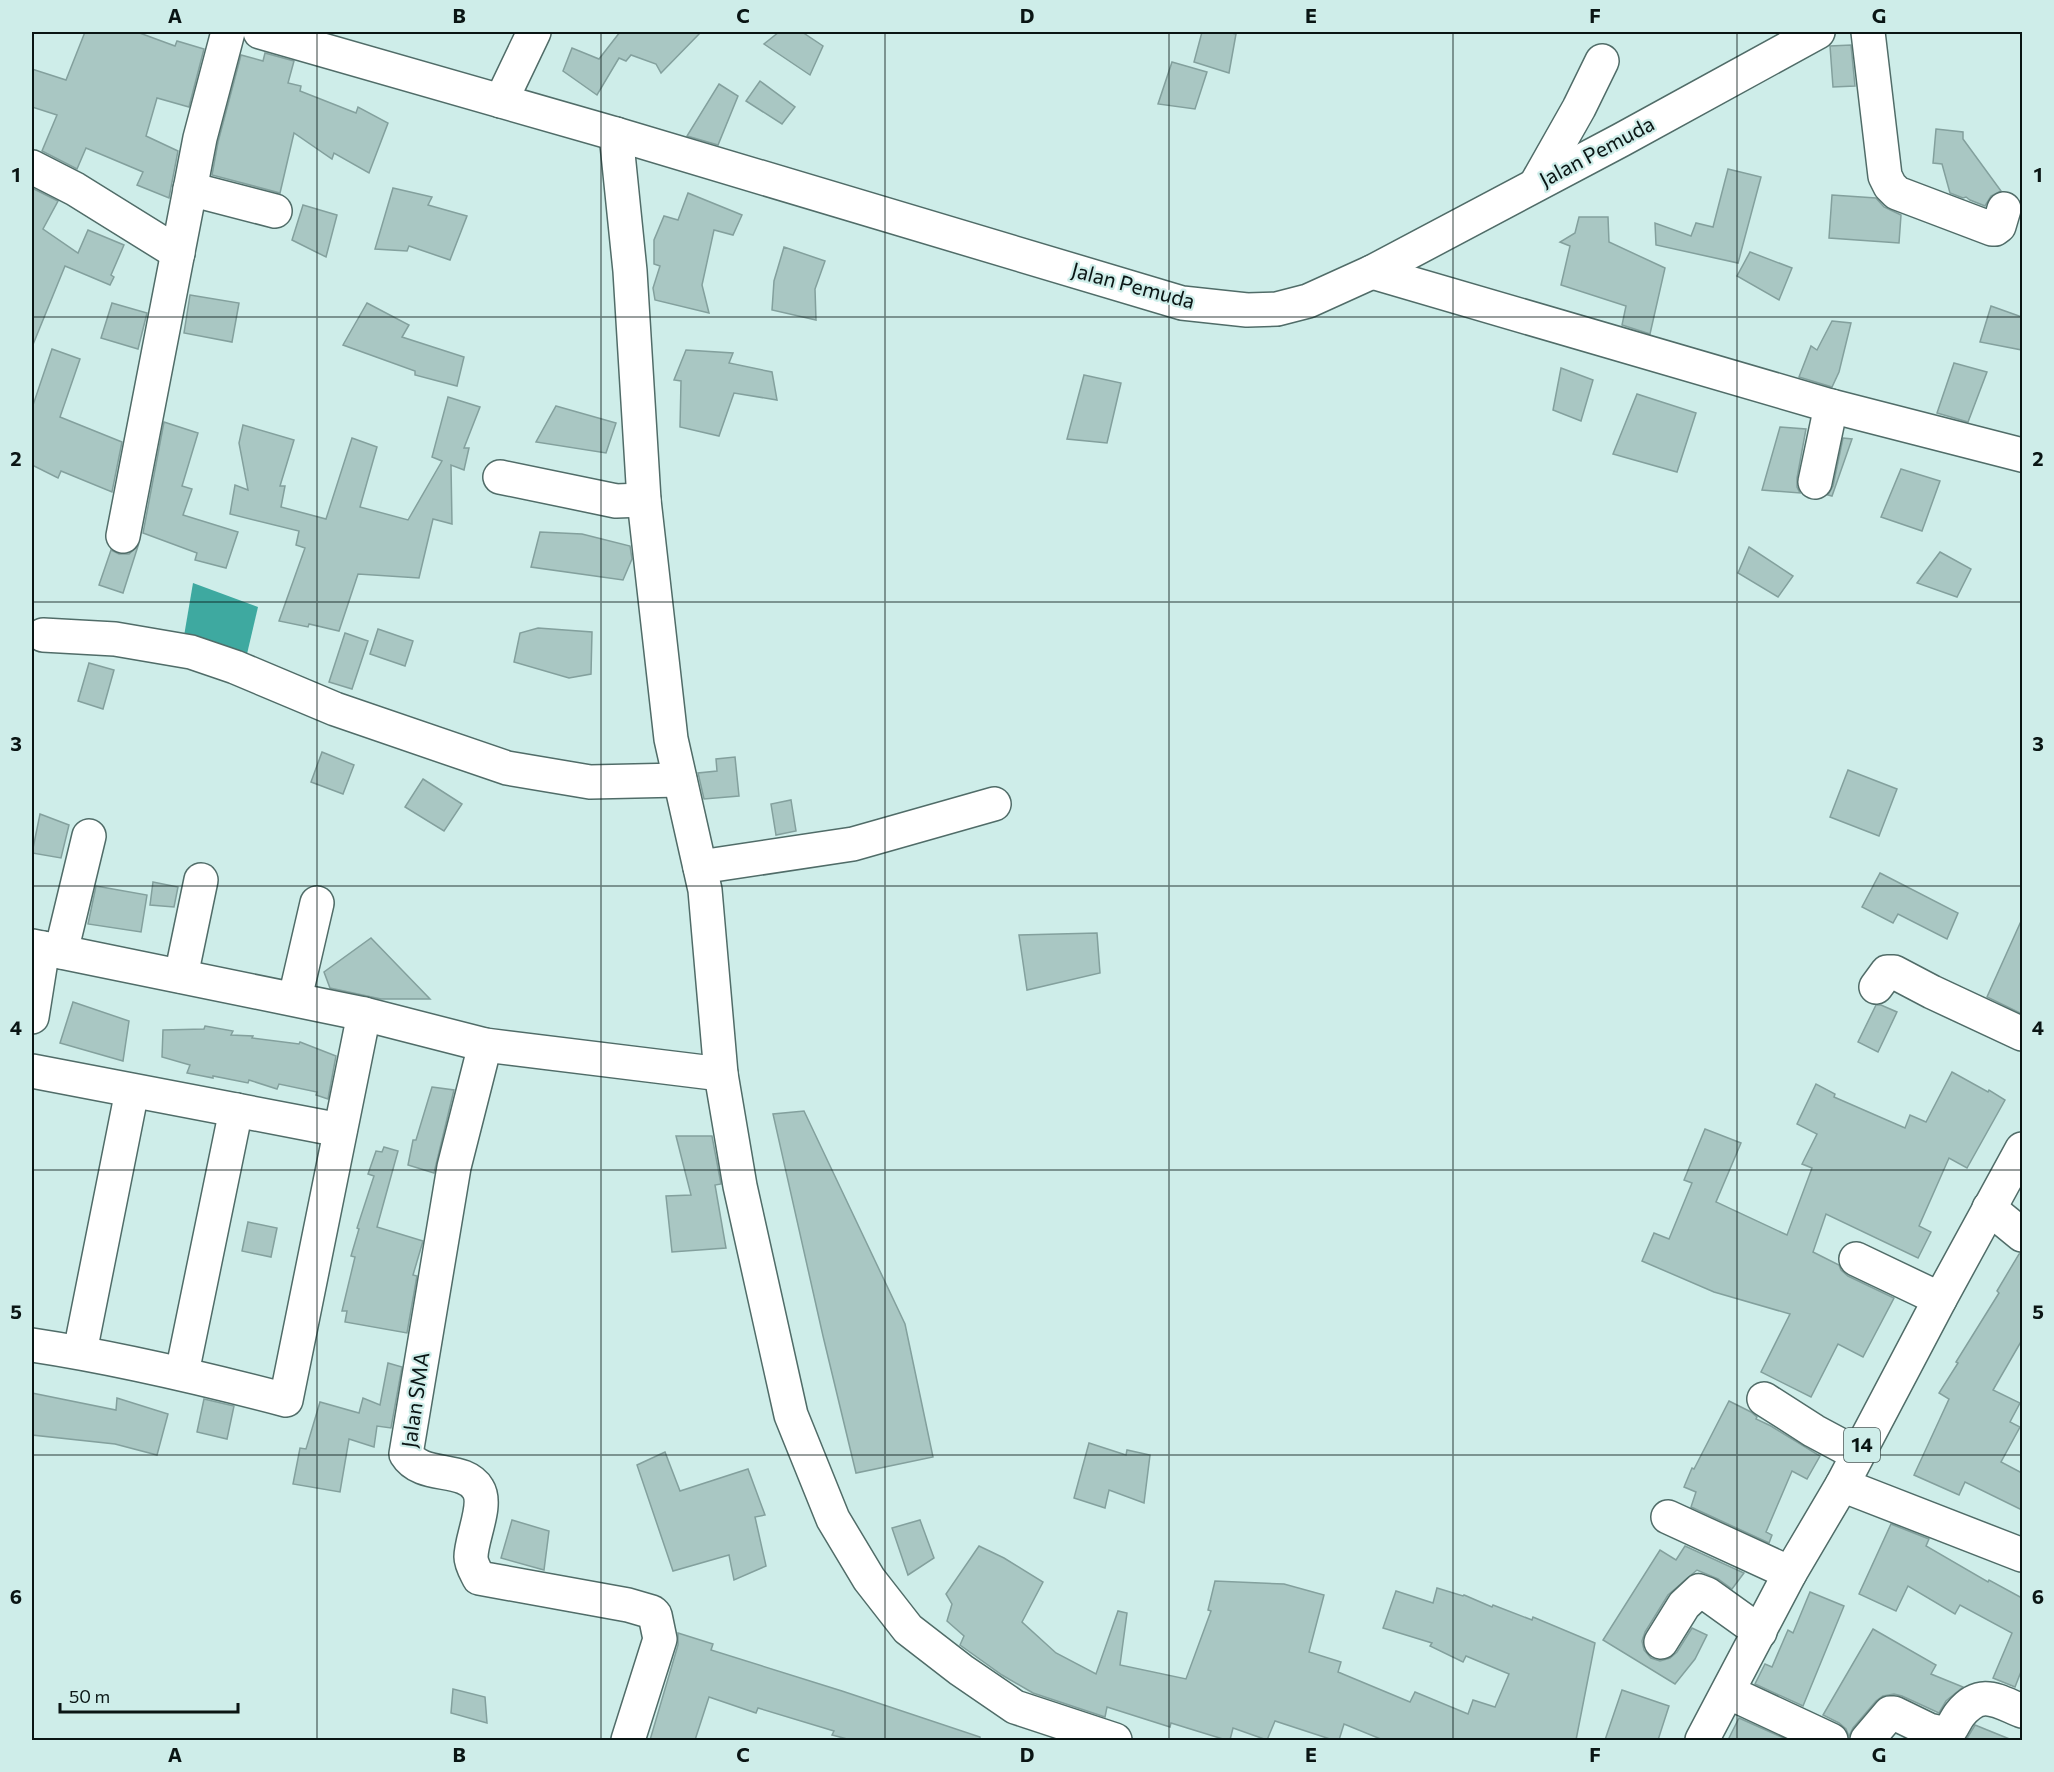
<svg xmlns="http://www.w3.org/2000/svg" width="2054" height="1772" viewBox="0 0 2054 1772" font-family="Commissioner,sans-serif">
  <style>
    .water { fill: #3ea9a0 }
    .building { fill: #a9c7c3; stroke: #83a09d; stroke-width: 1.5 }
    .lines { fill: none; stroke-linecap: round; stroke-linejoin: round }
    .minor-casing { stroke: #506c68; stroke-width: 36 }
    .highway-casing { stroke: #506c68; stroke-width: 36 }
    .minor { stroke: #fff; stroke-width: 33 }
    .highway { stroke: #fff; stroke-width: 33 }
    .grid { fill: none; stroke: #0a1514; stroke-width: 1.5; stroke-opacity: 0.55 }
    .labels { text-anchor: middle; stroke-width: 4.5; stroke-linejoin: round; paint-order: stroke }
    .shield { fill: #ceede9; stroke: #455654; stroke-width: 1.5 }
    .shield-label { font-size: 20px; font-weight: bold; fill: #0a1514 }
    .street-label { font-size: 21px; fill: #0a1514; stroke: #ceede9 }
    .neatline { fill: none; stroke: #0a1514; stroke-width: 2 }
    .grid-label { font-size: 20px; text-anchor: middle; font-weight: bold; fill: #0a1514 }
  </style>
  <rect width="100%" height="100%" fill="#ceede9"/>
  <path class="water" d="M193,583L258,607L247,654L184,636Z"/>
  <g class="building">
    <path d="M85,32H137L175,46L177,41L204,49L189,107L157,98L146,136L178,151L169,198L137,185L143,172L86,148L77,169L42,151L57,115L32,107V69L66,80Z"/>
    <path d="M620,32H701L661,73L656,64L631,55L626,61L619,58L597,95L563,71L572,48L599,59Z"/>
    <path d="M779,32H802L823,46L810,75L764,44Z"/>
    <path d="M1202,32H1227L1236,34L1229,73L1194,62Z"/>
    <path d="M1851,45L1855,86L1833,87L1830,46Z"/>
    <path d="M265,53L294,61L288,83L301,86L300,91L356,113L358,107L388,123L369,173L334,153L332,159L294,133L280,193L212,175L218,142L241,55L263,61Z"/>
    <path d="M1172,62L1207,72L1195,109L1158,104Z"/>
    <path d="M760,81L795,107L782,124L746,101Z"/>
    <path d="M719,84L738,96L718,145L687,136Z"/>
    <path d="M1936,129L1963,132V139L2001,191L1991,196L1985,206L1970,200L1966,197L1963,198L1950,193L1942,164L1933,163Z"/>
    <path d="M1728,169L1761,177L1738,263L1656,245L1655,223L1691,236L1696,223L1713,227Z"/>
    <path d="M32,188L58,201L43,229L78,253L88,230L124,245L111,275L114,277L110,285L65,266L32,347Z"/>
    <path d="M393,188L432,197L428,205L467,216L450,260L409,246L407,251L375,249Z"/>
    <path d="M688,193L742,215L733,235L714,230L702,285L709,313L655,300L653,288L660,266L654,264V240L664,216L678,220Z"/>
    <path d="M1832,195L1876,198L1884,207L1901,215L1899,243L1829,238Z"/>
    <path d="M303,205L337,215L326,257L292,240Z"/>
    <path d="M1579,217H1608L1609,242L1665,268L1650,334L1622,325L1626,306L1561,285L1570,246L1560,242L1575,233Z"/>
    <path d="M784,247L825,261L815,289L816,320L772,310L774,281Z"/>
    <path d="M1750,252L1792,268L1779,300L1737,276Z"/>
    <path d="M190,295L239,303L232,342L184,333Z"/>
    <path d="M112,303L147,313L138,349L101,338Z"/>
    <path d="M367,303L409,325L402,337L464,357L457,386L415,375V371L343,345Z"/>
    <path d="M1991,306L2022,317V350L1980,342Z"/>
    <path d="M1832,321L1851,323L1839,372L1832,387L1799,377L1811,346L1817,350Z"/>
    <path d="M52,349L80,359L60,417L122,442L112,492L61,471L58,478L32,465V408Z"/>
    <path d="M686,350L733,353L729,363L772,372L777,400L734,393L719,436L680,427L681,381L674,380Z"/>
    <path d="M1954,363L1987,372L1968,422L1937,413Z"/>
    <path d="M1561,368L1593,380L1581,421L1553,410Z"/>
    <path d="M1084,375L1121,383L1107,443L1067,439Z"/>
    <path d="M1637,394L1696,413L1677,472L1613,454Z"/>
    <path d="M448,397L480,407L464,448H469L464,470L451,465L452,524L433,519L419,578L358,574L339,631L309,624L308,627L279,621L305,548L296,545L299,531L230,514L235,485L248,490L239,443L243,425L294,440L280,486H285L281,507L326,519L352,438L377,447L360,507L408,520L442,461L432,457Z"/>
    <path d="M556,406L616,423L606,453L536,442Z"/>
    <path d="M164,422L198,433L182,486L192,489L183,515L238,532L226,568L195,560L197,553L143,533Z"/>
    <path d="M1780,427L1806,429L1797,478V487L1800,493L1762,490Z"/>
    <path d="M1843,438L1852,439L1832,496L1828,495L1833,486Z"/>
    <path d="M1901,469L1940,481L1922,531L1881,517Z"/>
    <path d="M540,532L582,534L630,546L632,559L623,580L531,567Z"/>
    <path d="M138,546L123,593L99,585L111,550L119,554H129Z"/>
    <path d="M1749,547L1793,576L1778,597L1738,573Z"/>
    <path d="M1940,552L1971,569L1957,597L1917,583Z"/>
    <path d="M538,628L592,632L591,674L569,678L514,662L520,633Z"/>
    <path d="M378,629L413,641L405,666L370,654Z"/>
    <path d="M345,633L368,641L352,689L329,682Z"/>
    <path d="M89,663L114,670L103,709L78,701Z"/>
    <path d="M322,752L354,765L343,794L311,782Z"/>
    <path d="M735,757L739,796L704,799L698,773L717,771L716,759Z"/>
    <path d="M1848,770L1897,789L1879,836L1830,817Z"/>
    <path d="M423,779L462,804L444,831L405,807Z"/>
    <path d="M791,800L796,831L776,835L771,804Z"/>
    <path d="M40,814L69,825L61,858L32,853Z"/>
    <path d="M1880,873L1958,913L1947,939L1898,914L1893,923L1862,907Z"/>
    <path d="M153,882L178,887L174,907L150,905Z"/>
    <path d="M96,886L147,895L141,932L88,924Z"/>
    <path d="M2022,919V1014L1987,997Z"/>
    <path d="M1097,933L1100,973L1027,990L1019,935Z"/>
    <path d="M371,938L430,999H381L330,988L324,972Z"/>
    <path d="M73,1002L129,1021L123,1061L60,1043Z"/>
    <path d="M1876,1005H1881L1897,1012L1878,1052L1858,1042Z"/>
    <path d="M205,1026L233,1031L231,1035L253,1036L252,1038L299,1044L300,1042L336,1056L328,1099L316,1095L317,1092L279,1084L277,1089L249,1080L248,1083L213,1076V1078L187,1073L190,1065L162,1057L163,1030L204,1029Z"/>
    <path d="M1952,1072L1988,1092L1989,1090L2005,1100L1967,1168L1949,1158L1919,1226L1931,1232L1918,1258L1826,1214L1813,1252L1839,1265L1841,1270L1848,1276L1894,1298L1863,1357L1838,1344L1811,1397L1761,1372L1790,1314L1714,1292L1642,1261L1654,1233L1669,1239L1692,1183L1684,1180L1705,1129L1741,1143L1716,1202L1787,1235L1812,1168L1802,1164L1817,1134L1797,1124L1816,1084L1835,1094L1834,1097L1905,1128L1910,1115L1926,1122Z"/>
    <path d="M432,1087L454,1090L434,1173L408,1165L413,1140H416Z"/>
    <path d="M804,1111L905,1324L933,1457L856,1473L823,1336L773,1114Z"/>
    <path d="M676,1136H712L721,1184L715,1185L726,1248L672,1252L666,1196L691,1195Z"/>
    <path d="M384,1147L398,1151L377,1227L423,1241L413,1275L417,1276L407,1333L345,1322L347,1311H342L355,1257L351,1256L359,1229L357,1228L374,1176L368,1174L376,1151L382,1152Z"/>
    <path d="M248,1222L277,1228L271,1257L242,1251Z"/>
    <path d="M2022,1253V1340L1993,1390L2020,1403L2010,1422L2020,1427L2001,1462L2022,1473V1510L1965,1482L1959,1495L1914,1475L1949,1399L1939,1393L1958,1363L1956,1362L1999,1293L1997,1291L2019,1254Z"/>
    <path d="M388,1363L402,1367L391,1428L377,1426L374,1447L349,1439L340,1492L293,1484L300,1448L306,1449L320,1402L359,1413L363,1398L380,1405Z"/>
    <path d="M32,1393L116,1410L117,1398L168,1414L157,1455L115,1444L32,1435Z"/>
    <path d="M204,1399L234,1406L227,1439L197,1432Z"/>
    <path d="M1729,1401L1751,1412L1757,1417L1756,1419L1771,1426L1820,1456L1807,1479L1792,1471L1766,1532L1772,1535L1769,1543L1691,1507L1696,1492L1684,1487L1692,1468L1694,1469Z"/>
    <path d="M1089,1443L1126,1455L1127,1450L1150,1455L1144,1503L1109,1490L1105,1508L1074,1498Z"/>
    <path d="M665,1452L680,1491L748,1469L765,1515L755,1517L766,1566L734,1580L729,1555L673,1571L637,1465Z"/>
    <path d="M512,1520L549,1531L544,1570L501,1558Z"/>
    <path d="M920,1520L934,1558L908,1575L892,1528Z"/>
    <path d="M1891,1524L1929,1539L1926,1546L1988,1582L1989,1580L2022,1598V1669L2015,1687L1993,1678L2012,1633L1960,1605L1955,1614L1908,1586L1896,1611L1859,1594Z"/>
    <path d="M979,1546L1004,1558L1043,1582L1022,1622L1056,1653L1096,1674L1118,1611L1127,1613L1120,1665L1186,1679L1211,1611L1208,1610L1215,1581L1284,1584L1324,1595L1309,1652L1341,1662L1338,1672L1410,1702L1415,1692L1468,1714L1473,1700L1495,1707L1509,1674L1466,1656L1463,1662L1430,1646L1432,1643L1383,1628L1396,1591L1433,1603L1437,1588L1463,1596L1464,1595L1492,1607L1493,1605L1532,1620L1533,1617L1595,1643L1576,1740H1383L1344,1724L1339,1740H1333L1275,1721L1267,1740L1233,1728L1230,1740H1226L1171,1723L1170,1727L1107,1707L1105,1717L1033,1693L1002,1675L960,1645L964,1636L947,1621L952,1604L946,1594Z"/>
    <path d="M1685,1546L1744,1573L1732,1589L1718,1579L1697,1570L1668,1595L1645,1632L1642,1641L1644,1650L1651,1658L1660,1661L1670,1658L1677,1652L1692,1628L1707,1635L1695,1659L1675,1684L1603,1640L1660,1550L1676,1560Z"/>
    <path d="M1810,1592L1844,1606L1803,1706L1755,1684L1765,1664L1772,1667L1788,1630L1793,1633Z"/>
    <path d="M1873,1629L1936,1665L1931,1674L1963,1687L1946,1701L1939,1713L1902,1696L1894,1694L1883,1696L1876,1701L1853,1728L1849,1736L1846,1729L1839,1723L1823,1715Z"/>
    <path d="M678,1633L713,1644L711,1650L842,1691L980,1737V1740H851L832,1735L834,1731L758,1708L756,1713L709,1697L695,1740H650L678,1645Z"/>
    <path d="M453,1689L485,1697L487,1723L451,1713Z"/>
    <path d="M1622,1690L1669,1706L1658,1740H1605Z"/>
    <path d="M1739,1718L1788,1740H1728Z"/>
    <path d="M1975,1725L2012,1740H1966Z"/>
  </g>
  <g class="lines">
    <g class="minor-casing">
      <g id="minor">
        <path d="M260,32L616,134L1182,303L1247,310L1277,309L1308,301L1372,272L1621,140L1818,32"/>
        <path d="M1868,32L1885,176L1890,186L1897,193L1992,229H1995L1999,226L2004,209"/>
        <path d="M501,101L534,32"/>
        <path d="M616,134L630,271L644,500L671,739L705,890L721,1074L740,1186L791,1415L833,1519L869,1579L908,1629L961,1670L1015,1707L1115,1740"/>
        <path d="M32,167L75,189L178,253"/>
        <path d="M1536,184L1579,108L1602,61"/>
        <path d="M190,189L275,211"/>
        <path d="M1372,272L1831,406L2022,455"/>
        <path d="M500,477L616,501L644,500"/>
        <path d="M1815,482L1831,406"/>
        <path d="M123,536L200,138L228,32"/>
        <path d="M43,635L115,639L191,652L235,667L335,709L507,768L590,782L680,780"/>
        <path d="M700,867L853,844L994,804"/>
        <path d="M32,946L364,1014L485,1045L721,1074"/>
        <path d="M61,952L89,836"/>
        <path d="M181,976L201,880"/>
        <path d="M1876,987L1887,972H1894L1932,992L2022,1034"/>
        <path d="M295,998L317,903"/>
        <path d="M32,1017L43,948"/>
        <path d="M485,1045L454,1167L406,1454C422,1480 464,1465 478,1489C488,1505 471,1538 471,1557C471,1564 476,1572 479,1578L628,1605L652,1612L655,1615L660,1639L628,1740"/>
        <path d="M32,1071L340,1130"/>
        <path d="M1989,1208L2022,1235"/>
        <path d="M1856,1259L1940,1299"/>
        <path d="M32,1345C118,1358 202,1378 286,1400L364,1014"/>
        <path d="M80,1352L132,1091"/>
        <path d="M182,1373L236,1110"/>
        <path d="M1764,1399L1814,1431L1857,1454"/>
        <path d="M1842,1485L2022,1555"/>
        <path d="M1668,1517L1790,1573"/>
        <path d="M1661,1642L1684,1605L1699,1591L1707,1594L1760,1632"/>
        <path d="M1728,1692L1831,1740"/>
        <path d="M1867,1740L1890,1713H1894L1929,1730L1947,1734C1953,1728 1955,1720 1960,1714C1981,1688 1997,1701 2022,1711"/>
      </g>
    </g>
    <g class="highway-casing">
      <path id="highway" d="M1702,1740L1790,1573L1842,1485L1940,1299L2022,1149"/>
    </g>
    <use href="#minor" class="minor"/>
    <use href="#highway" class="highway"/>
  </g>
  <path class="grid" d="M317,32V1740M601,32V1740M885,32V1740M1169,32V1740M1453,32V1740M1737,32V1740M32,317H2022M32,602H2022M32,886H2022M32,1170H2022M32,1455H2022"/>
  <g class="labels">
    <rect class="shield" x="1844" y="1428" width="36" height="34" rx="4.5"/>
    <g class="shield-label">
      <text x="1862" y="1452">14</text>
    </g>
    <g class="street-label">
      <text transform="translate(1597 152) rotate(-28)" y="7">Jalan Pemuda</text>
      <text transform="translate(1133 286) rotate(15)" y="7">Jalan Pemuda</text>
      <text transform="translate(416 1400) rotate(-82)" y="7">Jalan SMA</text>
    </g>
  </g>
  <rect width="2054" height="1772" fill="none" stroke="#ceede9" stroke-width="66"/>
  <path d="M60 1703v9h178v-9" fill="none" stroke="#0a1514" stroke-width="3"/>
  <text x="69" y="1703" font-size="18" fill="#0a1514" stroke="#ceede9" stroke-width="4.5" paint-order="stroke">50 m</text>
  <rect x="33" y="33" width="1988" height="1706" class="neatline"/>
  <g class="grid-label">
    <text x="175" y="23">A</text>
    <text x="459" y="23">B</text>
    <text x="743" y="23">C</text>
    <text x="1027" y="23">D</text>
    <text x="1311" y="23">E</text>
    <text x="1595" y="23">F</text>
    <text x="1879" y="23">G</text>
    <text x="16" y="182">1</text>
    <text x="2038" y="182">1</text>
    <text x="16" y="466">2</text>
    <text x="2038" y="466">2</text>
    <text x="16" y="751">3</text>
    <text x="2038" y="751">3</text>
    <text x="16" y="1035">4</text>
    <text x="2038" y="1035">4</text>
    <text x="16" y="1319">5</text>
    <text x="2038" y="1319">5</text>
    <text x="16" y="1604">6</text>
    <text x="2038" y="1604">6</text>
    <text x="175" y="1762">A</text>
    <text x="459" y="1762">B</text>
    <text x="743" y="1762">C</text>
    <text x="1027" y="1762">D</text>
    <text x="1311" y="1762">E</text>
    <text x="1595" y="1762">F</text>
    <text x="1879" y="1762">G</text>
  </g>
</svg>
